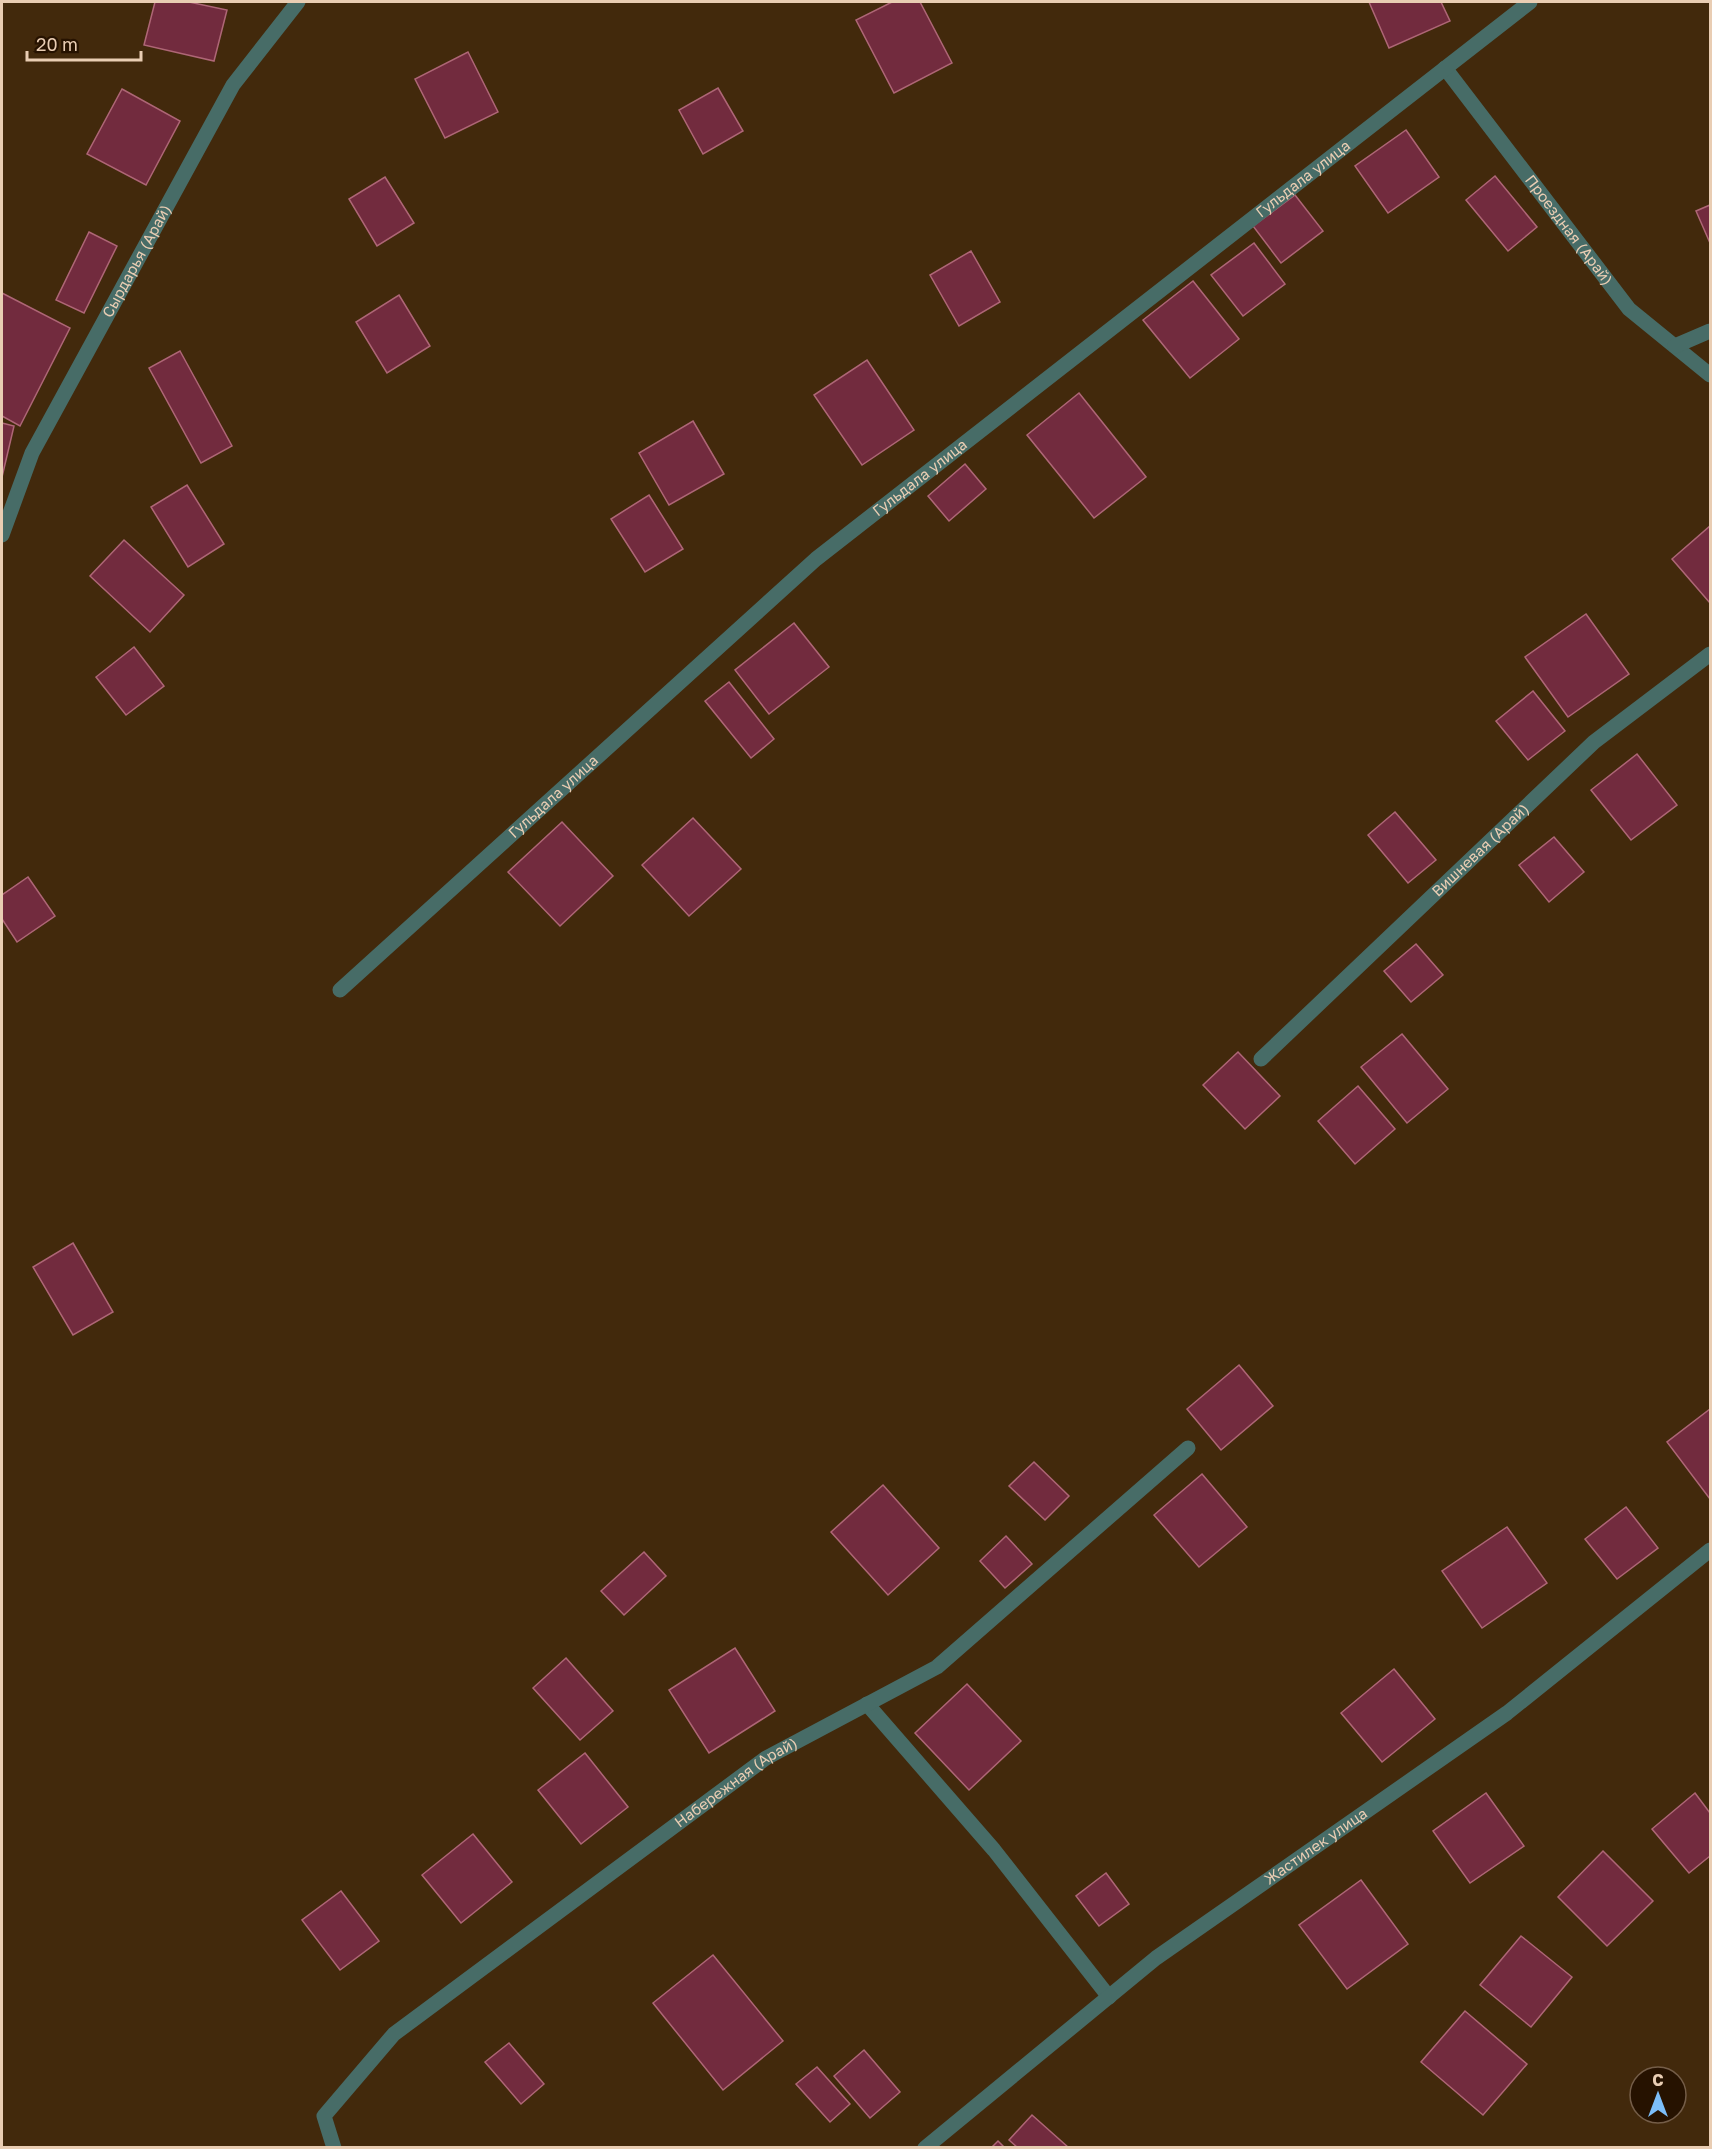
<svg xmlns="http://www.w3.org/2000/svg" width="1712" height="2149" viewBox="0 0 1712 2149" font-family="'Golos Text',sans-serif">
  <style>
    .building { fill: #722b3e; stroke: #ae6676; stroke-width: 1.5 }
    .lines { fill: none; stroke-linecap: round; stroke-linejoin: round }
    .minor { stroke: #476c67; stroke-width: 15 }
    .labels { text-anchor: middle; stroke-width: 6; stroke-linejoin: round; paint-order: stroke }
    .street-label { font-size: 15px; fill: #e9cdb3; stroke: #261200 }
  </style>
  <rect width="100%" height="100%" fill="#42290c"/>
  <g class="building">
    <path d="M155,2H189L227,10L214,61L144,45Z"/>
    <path d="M892,2H920L952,63L894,93L856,20Z"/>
    <path d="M1369,2H1441L1450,21L1389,48Z"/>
    <path d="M468,52L498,112L445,138L415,79Z"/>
    <path d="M718,88L743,131L703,154L679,110Z"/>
    <path d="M122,89L180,121L146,185L87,154Z"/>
    <path d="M1406,130L1439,177L1388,213L1355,166Z"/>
    <path d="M1495,176L1537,227L1508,251L1466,200Z"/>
    <path d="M385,177L414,223L377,246L349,199Z"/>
    <path d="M1295,195L1323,231L1281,263L1253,226Z"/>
    <path d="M1710,205V243L1696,211Z"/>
    <path d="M89,232L117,246L84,313L56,300Z"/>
    <path d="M1254,243L1285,284L1243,316L1211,275Z"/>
    <path d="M971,251L1000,302L959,326L930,275Z"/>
    <path d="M1193,281L1239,339L1190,378L1143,320Z"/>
    <path d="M2,293L70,328L20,426L2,416Z"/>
    <path d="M399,295L430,346L387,373L356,322Z"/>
    <path d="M180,351L232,446L201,463L149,368Z"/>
    <path d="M867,360L914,430L862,465L814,395Z"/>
    <path d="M1079,393L1146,477L1094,518L1027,435Z"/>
    <path d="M693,421L724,474L669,505L639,453Z"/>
    <path d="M2,423L14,426L2,477Z"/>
    <path d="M965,464L986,489L949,521L928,496Z"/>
    <path d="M187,485L224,544L188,567L151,507Z"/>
    <path d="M649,495L683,549L645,572L611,519Z"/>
    <path d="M1710,526V603L1672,559Z"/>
    <path d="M124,540L184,595L150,632L90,576Z"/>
    <path d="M1586,614L1629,674L1568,717L1525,657Z"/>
    <path d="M794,623L829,667L769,714L735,670Z"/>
    <path d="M134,647L164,686L126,715L96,677Z"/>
    <path d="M729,682L774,739L751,758L705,701Z"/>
    <path d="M1533,691L1565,731L1528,760L1496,721Z"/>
    <path d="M1637,754L1677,805L1631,840L1591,790Z"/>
    <path d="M1395,812L1436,860L1408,883L1368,835Z"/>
    <path d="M693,818L741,869L689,916L642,865Z"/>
    <path d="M562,822L613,876L560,926L508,872Z"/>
    <path d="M1554,837L1584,872L1549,902L1519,865Z"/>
    <path d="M28,877L55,916L17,942L2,919V895Z"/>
    <path d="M1416,944L1443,975L1411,1002L1384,971Z"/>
    <path d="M1402,1034L1448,1089L1407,1123L1361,1067Z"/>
    <path d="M1238,1052L1280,1096L1245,1129L1203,1085Z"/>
    <path d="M1358,1086L1395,1129L1355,1164L1318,1121Z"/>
    <path d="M73,1243L113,1312L73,1335L33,1267Z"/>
    <path d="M1239,1365L1273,1406L1221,1450L1187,1409Z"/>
    <path d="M1710,1409V1499L1667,1442Z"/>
    <path d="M1034,1462L1069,1496L1045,1520L1009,1486Z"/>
    <path d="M1202,1474L1247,1527L1199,1567L1154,1515Z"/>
    <path d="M883,1485L939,1548L888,1595L831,1532Z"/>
    <path d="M1626,1507L1658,1548L1617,1579L1585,1539Z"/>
    <path d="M1507,1527L1547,1583L1482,1628L1442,1571Z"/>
    <path d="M1006,1536L1032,1564L1005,1588L980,1561Z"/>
    <path d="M644,1552L666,1576L624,1615L601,1591Z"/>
    <path d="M735,1648L775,1711L709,1753L669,1690Z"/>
    <path d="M566,1658L613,1711L580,1740L533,1688Z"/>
    <path d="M1394,1669L1435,1719L1382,1762L1341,1713Z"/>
    <path d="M967,1684L1021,1741L969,1790L915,1733Z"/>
    <path d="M585,1753L628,1807L581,1844L538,1790Z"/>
    <path d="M1486,1793L1524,1846L1470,1883L1433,1831Z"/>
    <path d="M1695,1793L1710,1813V1856L1689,1873L1652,1829Z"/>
    <path d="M473,1834L512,1882L461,1923L422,1875Z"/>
    <path d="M1603,1851L1653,1901L1607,1946L1558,1897Z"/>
    <path d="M1106,1873L1129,1904L1099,1926L1076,1896Z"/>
    <path d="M1361,1880L1408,1944L1347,1989L1299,1925Z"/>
    <path d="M341,1891L379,1941L340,1970L302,1920Z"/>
    <path d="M1521,1936L1572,1977L1531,2027L1480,1985Z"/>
    <path d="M713,1955L783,2041L723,2090L653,2003Z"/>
    <path d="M1465,2011L1527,2064L1483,2115L1421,2062Z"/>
    <path d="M509,2043L544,2084L521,2104L485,2062Z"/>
    <path d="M864,2050L900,2092L870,2118L834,2076Z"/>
    <path d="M817,2067L850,2104L830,2122L796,2084Z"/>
    <path d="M1032,2115L1069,2148H1018L1009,2140Z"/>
    <path d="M998,2141L1005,2148H991Z"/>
  </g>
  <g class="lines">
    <g class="minor">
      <path id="s1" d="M1445,68L1629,309L1710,375"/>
      <path d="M1675,346L1710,331"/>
      <path id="s2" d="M2,535L32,453L233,85L298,2"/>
      <path id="s3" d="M340,990L816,559L1530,2"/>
      <path id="s4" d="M1261,1059L1594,742L1710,654"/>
      <path d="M867,1704L994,1850L1109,1997"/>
      <path id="s5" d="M334,2148L324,2116L394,2034L766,1758L937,1667L1188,1448"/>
      <path id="s6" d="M925,2148L1156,1958L1507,1713L1710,1550"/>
    </g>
  </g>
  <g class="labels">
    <g class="street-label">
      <text dy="5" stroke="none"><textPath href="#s3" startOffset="1260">Гульдала улица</textPath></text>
      <text dy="5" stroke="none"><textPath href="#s1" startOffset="204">Проездная (Арай)</textPath></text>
      <text dy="5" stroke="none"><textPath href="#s2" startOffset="306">Сырдарья (Арай)</textPath></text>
      <text dy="5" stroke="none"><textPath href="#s3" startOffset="774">Гульдала улица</textPath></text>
      <text dy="5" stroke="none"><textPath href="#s3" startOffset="288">Гульдала улица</textPath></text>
      <text dy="5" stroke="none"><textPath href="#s4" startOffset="303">Вишневая (Арай)</textPath></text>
      <text dy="5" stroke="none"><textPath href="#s5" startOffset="566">Набережная (Арай)</textPath></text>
      <text dy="5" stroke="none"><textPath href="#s6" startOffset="494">Жастилек улица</textPath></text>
    </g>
  </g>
  <rect width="1712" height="2149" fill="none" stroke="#e9cdb3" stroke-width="6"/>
  <g transform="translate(1658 2095)"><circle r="28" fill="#261200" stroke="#745d48" stroke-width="1.5"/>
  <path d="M0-4.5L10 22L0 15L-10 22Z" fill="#7cbef9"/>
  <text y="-9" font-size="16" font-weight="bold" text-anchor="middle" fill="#e9cdb3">С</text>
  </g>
  <path d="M27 51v9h114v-9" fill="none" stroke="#e9cdb3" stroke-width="3"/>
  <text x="36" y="51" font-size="18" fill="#e9cdb3" stroke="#261200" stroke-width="4.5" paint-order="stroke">20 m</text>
</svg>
